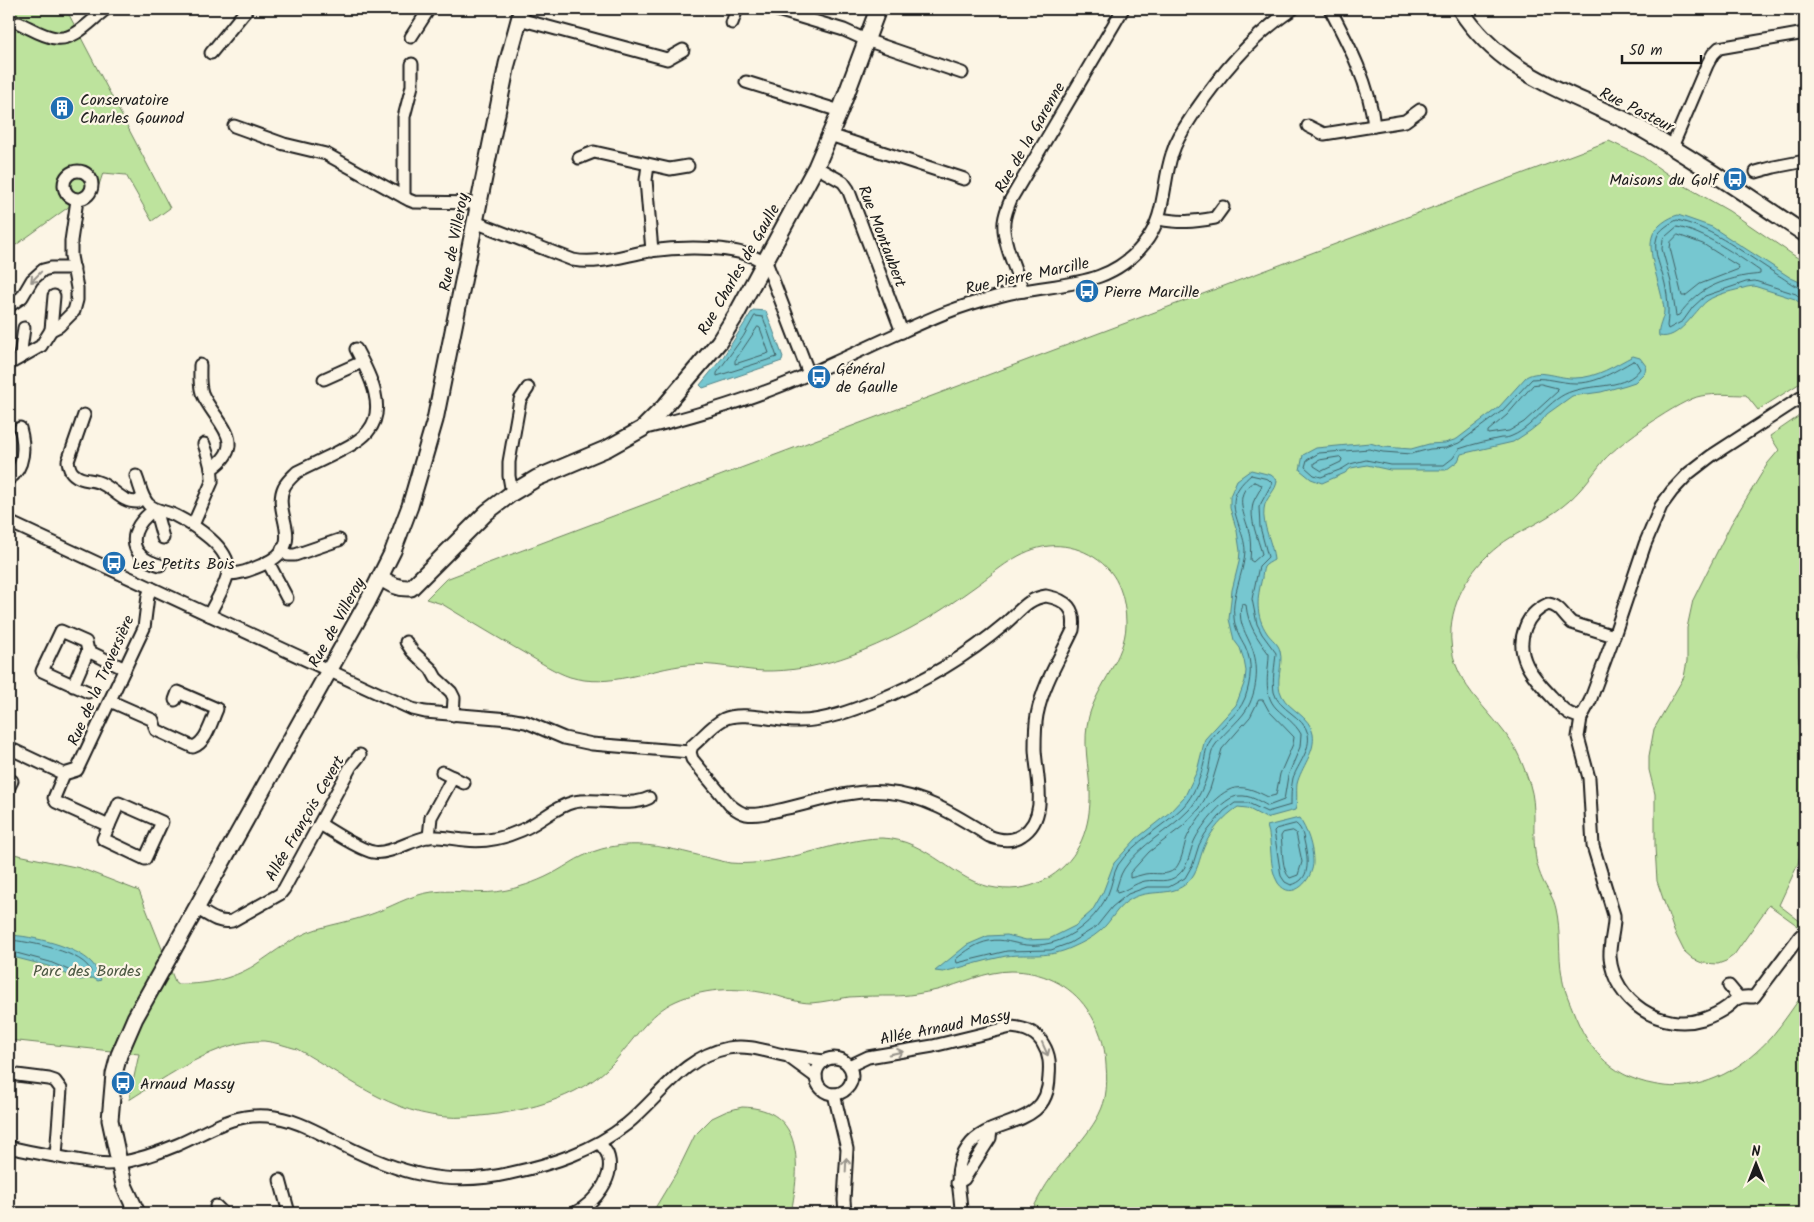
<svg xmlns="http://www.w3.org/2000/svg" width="1814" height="1222" viewBox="0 0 1814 1222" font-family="Kalam,sans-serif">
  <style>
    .green { fill: #bde39d; stroke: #6c805c }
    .water { fill: #76c7d0; stroke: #528388 }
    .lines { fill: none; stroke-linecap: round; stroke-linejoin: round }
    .shore { stroke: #406064; stroke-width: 1 }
    .minor-casing { stroke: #1c1c1c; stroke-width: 15 }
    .tertiary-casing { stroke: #1c1c1c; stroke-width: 19 }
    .minor { stroke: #fcf5e5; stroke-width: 11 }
    .tertiary { stroke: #fcf5e5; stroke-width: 15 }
    .oneway { stroke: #97938b }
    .labels { text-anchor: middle; stroke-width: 4.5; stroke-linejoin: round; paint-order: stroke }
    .poi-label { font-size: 16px; fill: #1c1c1c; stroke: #fcf5e5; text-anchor: start }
    .street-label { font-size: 16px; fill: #1c1c1c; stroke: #fcf5e5 }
    .park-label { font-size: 16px; fill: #4c5843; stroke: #fcf5e5 }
  </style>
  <rect width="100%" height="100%" fill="#fcf5e5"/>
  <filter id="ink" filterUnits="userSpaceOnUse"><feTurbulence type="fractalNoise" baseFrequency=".02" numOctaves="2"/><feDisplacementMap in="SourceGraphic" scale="10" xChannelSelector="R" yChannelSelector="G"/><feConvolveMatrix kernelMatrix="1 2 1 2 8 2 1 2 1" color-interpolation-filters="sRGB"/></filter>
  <g filter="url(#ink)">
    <g class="green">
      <path d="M9,9H66L170,208L152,221L126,175L103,173L99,185L9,250Z"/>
      <path d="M1609,141L1643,157L1680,183L1729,211L1805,263V380L1758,410L1746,395C1732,395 1716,393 1701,396C1681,399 1618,444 1604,460C1591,476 1580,493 1563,506C1547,519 1528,527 1510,538C1479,557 1454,591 1451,628C1447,684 1490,706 1515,748C1521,759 1526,773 1530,785C1537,807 1532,829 1535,851C1536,863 1539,873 1544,883C1549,892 1554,899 1556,909C1561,930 1558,954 1562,976C1563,986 1568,998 1572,1008C1589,1053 1614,1080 1664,1086C1706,1091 1746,1066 1772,1036C1784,1022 1794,1006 1805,991V1213H1031C1037,1200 1044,1187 1053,1175C1070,1151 1098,1128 1105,1098C1107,1087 1107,1076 1106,1065C1105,1044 1099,1026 1087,1009C1070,984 1041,971 1011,971C985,971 962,984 937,990C923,993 908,996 893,996C879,996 864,996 849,997C837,999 824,1002 811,1003C798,1003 786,998 774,995C742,987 707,987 676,1001C649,1013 633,1041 614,1062C580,1100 517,1114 468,1117C400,1122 353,1080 297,1049C286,1046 275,1042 264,1041C219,1039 166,1077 129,1100L139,1054L9,1040V853L80,868L139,891L176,984C204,985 231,980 255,965C275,952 294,936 317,929C334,924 352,921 369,915C390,908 409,895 432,892C457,889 482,896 507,890C525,886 541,880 557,871C566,866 574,860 583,856C634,832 679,852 730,863C768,866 804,853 841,844C854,841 868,838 882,838C928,839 955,883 996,888C1015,891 1034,887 1050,877C1080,858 1091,826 1090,792C1089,766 1082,742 1089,716C1098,684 1125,658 1126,625C1126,612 1124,597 1118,584C1107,559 1076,543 1049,546C1020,549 998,570 976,586C955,601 934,616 911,628C866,652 816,672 764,671C738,670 713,662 687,665C648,669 610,689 570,677C555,672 540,662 526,654C498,638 470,621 442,604L426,599L446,579Z"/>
      <path d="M1805,412V585L1798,655L1805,696V831L1798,864L1779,905L1805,925V931L1769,905L1734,955L1726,961L1718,964L1702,963L1693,959L1684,951L1674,931L1657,881L1655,847V794L1649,770V756L1654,729L1684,677L1687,661V628L1693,600L1731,524L1768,463L1779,450L1770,436Z"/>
      <path d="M742,1107C805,1108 800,1167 791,1213H652L678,1170L695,1135L712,1118L727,1111Z"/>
    </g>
    <g class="water">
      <path d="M1678,215L1712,227L1791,278L1804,284L1805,286V308L1795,299L1754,286L1747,287C1734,291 1718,293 1707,301C1694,311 1679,341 1659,336C1657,328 1664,319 1664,310C1662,288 1647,256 1652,237C1654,227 1669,217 1678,215Z"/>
      <path d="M753,310L766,311L783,357L782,361L703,388L700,385L723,357Z"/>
      <path d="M1633,356L1640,358L1646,366L1645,372L1635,382L1626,385L1601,392L1572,396L1547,414L1540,423L1530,431L1513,442L1461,454L1458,461L1446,470H1390L1367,465L1351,468L1345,473L1322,483L1311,479L1300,470L1303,455L1316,448L1370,443L1384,447L1411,449L1429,444L1445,443L1457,439L1499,407L1526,377C1541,368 1559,379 1575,378C1597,378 1615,365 1633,356Z"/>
      <path d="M1251,470L1271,475L1277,480C1277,491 1265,497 1264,509C1262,527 1273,543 1274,560C1271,562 1266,564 1264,567C1263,570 1262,575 1262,578C1257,598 1255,615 1267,633C1271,639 1279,644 1280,651C1284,666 1274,681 1282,696C1289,710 1310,716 1313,734C1316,752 1301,767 1297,784C1296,792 1298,803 1295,810L1266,818L1247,808L1238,807C1224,816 1210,832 1204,847C1199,859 1198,872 1188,882C1172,898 1150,888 1131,899C1116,907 1112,921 1100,931C1092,938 1082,943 1073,947C1048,959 1031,953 1006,956C985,960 964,967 943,972L935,971L967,945L988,936L1007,935L1026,940L1049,939L1075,926L1092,911L1103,892L1114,863L1136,839L1170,812L1185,796L1197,771L1205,739L1236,705L1245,681L1246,671L1244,660L1240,648L1234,640L1229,619L1232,590L1239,562L1240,551L1237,531L1230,508V496L1237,480Z"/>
      <path d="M1299,818C1307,829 1313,847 1313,861C1314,879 1292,903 1278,883C1268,867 1273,843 1267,826Z"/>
      <path d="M9,935C32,936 76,946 92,963C96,967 99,975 101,980L98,981L93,978L80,980L48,966L9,956Z"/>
    </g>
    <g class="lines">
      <g class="shore">
        <path d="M1677,227C1704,232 1737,255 1760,271V274C1756,275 1750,275 1745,276C1715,282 1698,290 1679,315L1676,316L1671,282L1662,249L1663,239Z"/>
        <path d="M1678,235L1703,244L1738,266L1739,269L1700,284L1685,296H1682L1670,248L1671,242Z"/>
        <path d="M1805,289C1795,288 1787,280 1778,275C1746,255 1715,229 1677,220C1670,223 1659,230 1657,237C1652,251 1662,270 1665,284C1668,298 1669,312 1667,326L1668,329L1683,321L1693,307L1705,296L1746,282L1755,281L1796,294L1805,303"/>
        <path d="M755,316L763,317L777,357L717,376V373L743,337Z"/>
        <path d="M758,327L760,328L769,353L735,364V361Z"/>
        <path d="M1633,361L1636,362L1640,369C1626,389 1595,384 1573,391C1548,398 1536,426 1512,436C1508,438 1504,438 1501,438C1487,441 1473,444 1459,449L1453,458L1444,465H1391L1366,460L1350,464L1342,469L1321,477L1314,475L1305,467L1307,460L1319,453L1369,449L1383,452L1411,454L1430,449L1446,448L1459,443L1502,411L1532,379C1547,377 1561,383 1575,383C1596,384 1615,371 1633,361Z"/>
        <path d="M1541,384L1557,388L1558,391L1524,422L1509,431L1488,434V431L1507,415L1533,385Z"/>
        <path d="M1340,457L1342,459L1341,462L1322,471L1314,466V463L1320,460Z"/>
        <path d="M1251,475L1268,479L1272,483L1259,507L1260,527L1268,557L1259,566L1252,599L1257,624L1262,634L1276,653C1275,666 1272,679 1274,692C1278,710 1304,716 1308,734C1311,750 1298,764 1293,778C1291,787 1291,796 1291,805L1267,812L1248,803H1235L1224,811L1205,834L1199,845L1193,864L1185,878L1169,887H1147L1128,894L1112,907L1096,927L1070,943L1051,950L1007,951L957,963L956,959C966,951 977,943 989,941C1003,938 1014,944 1027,945C1038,946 1050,944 1060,940C1081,931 1098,915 1108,894C1112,885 1113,874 1118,865C1134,841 1163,827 1183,807C1194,795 1200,779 1204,763C1205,756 1206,747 1210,741C1220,725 1238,716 1245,698C1251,681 1253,663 1245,646C1240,637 1235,629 1234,618C1231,595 1244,574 1245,551C1245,533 1230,513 1235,496C1238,487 1244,481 1251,475Z"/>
        <path d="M1254,482L1262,485C1260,491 1255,497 1253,503C1249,520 1258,538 1262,554L1253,562L1250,560C1251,549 1251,539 1248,528C1243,512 1234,492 1254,482Z"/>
        <path d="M1242,604L1246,605C1248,625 1257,638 1269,654C1269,671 1262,693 1276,708C1285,717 1295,723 1301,734L1300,747L1288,776L1284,800L1268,806C1259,801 1250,795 1239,796C1223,796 1198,830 1193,844C1189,855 1188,867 1178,875C1168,884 1157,879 1145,881C1135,883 1126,891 1117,893L1116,890C1118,884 1120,875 1124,869C1140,844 1169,831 1189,810C1198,800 1204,786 1208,773C1210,764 1210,751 1216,744C1227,729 1243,719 1250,703C1258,684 1259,662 1250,643C1244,630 1237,619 1242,604Z"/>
        <path d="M1259,700H1263L1269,711L1294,737L1293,744L1280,774L1276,795L1268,797C1258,792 1247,786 1235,788C1217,791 1192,824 1186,840C1183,850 1182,861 1175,869C1166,877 1155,872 1145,874C1140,875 1135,877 1130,878V873L1149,852L1183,826L1200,808L1210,789L1222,749L1250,717Z"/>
        <path d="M1296,824C1303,829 1303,837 1305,845C1308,861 1311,880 1291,885L1285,882L1281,876L1274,831L1276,829Z"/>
        <path d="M1293,831L1296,833L1302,862L1298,875L1290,878C1281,870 1283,848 1281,836L1283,833Z"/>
        <path d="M9,940C27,941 86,952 91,972L80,975L50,962L9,951"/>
      </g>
      <g class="minor-casing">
        <g id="minor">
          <path d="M774,9L844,30L866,40L962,73"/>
          <path d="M1330,9C1349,45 1370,85 1374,126"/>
          <path d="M519,19L667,59L683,50"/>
          <path d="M19,23C30,28 44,37 56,38C75,41 92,19 106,9"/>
          <path d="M732,23L737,9"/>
          <path d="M411,37L429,9"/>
          <path d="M211,53L247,9"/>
          <path d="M746,82L840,111"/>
          <path d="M234,126L284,144L326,154L409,200L414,202L479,203"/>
          <path d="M1308,126L1324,134L1405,121L1420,110"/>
          <path d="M830,135L964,179"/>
          <path d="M1672,147L1707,65L1713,54L1719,48L1805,33"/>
          <path d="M579,158L594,152L670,169L688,166"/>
          <path d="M648,165L646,180L652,251"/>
          <path d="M816,167L843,182L848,189L902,332"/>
          <circle cx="78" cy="185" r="14"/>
          <path d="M1756,172L1774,167L1805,161"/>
          <path d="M404,197V117L412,86V64"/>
          <path d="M1159,219C1181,223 1192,222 1215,218L1223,207"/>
          <path d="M475,222L573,260C598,265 625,255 649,251C678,247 748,243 768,267L809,374"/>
          <path d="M1023,291C1017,272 1002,242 1004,222C1005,214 1008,206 1011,199L1123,9"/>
          <path d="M9,306L22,297L32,280L43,270L51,268H74"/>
          <path d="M51,330L54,296"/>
          <path d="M20,357L24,328"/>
          <path d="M9,364L41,346L51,330L59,326L74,311L77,300V288L71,256V241L77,200"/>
          <path d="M200,365C200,374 199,384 202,393C214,422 251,442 211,469"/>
          <path d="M324,379L362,362"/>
          <path d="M1805,395L1711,456L1689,473L1672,491L1661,506L1645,544L1614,636L1590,701L1581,718L1578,737L1589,778L1593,846L1614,915C1615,929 1609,943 1610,957C1614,1002 1661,1032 1703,1019C1712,1016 1719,1013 1727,1007C1730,1005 1735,999 1739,998C1743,996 1750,997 1754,997L1800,936L1805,939"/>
          <path d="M84,415L68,461C69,467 70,472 75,475C82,481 90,479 98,482C113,487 120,502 137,502L143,497"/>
          <path d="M642,429C699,415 758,397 811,373C841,360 870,346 899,333C930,319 958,306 992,298C1002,295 1013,292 1024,291C1070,283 1112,284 1144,244C1166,217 1162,184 1172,154C1177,137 1187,124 1196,110C1222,72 1254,34 1293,9"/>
          <path d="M136,476C140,485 141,496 148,504C156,512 167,511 176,516C194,525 232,549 228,572C226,586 215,602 209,615"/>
          <path d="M9,479C25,468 25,445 20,428"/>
          <path d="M512,493L509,476V462L520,400L528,388"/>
          <path d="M9,522L412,709L425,712L509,719L526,722L564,738L592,744L690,752"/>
          <path d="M193,525L212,482C213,469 208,456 204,444"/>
          <path d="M282,549L288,555H295L339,540"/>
          <path d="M268,562L287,598"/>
          <path d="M160,565C124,555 129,528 155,509L163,538"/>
          <path d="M228,574C241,574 250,570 262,565C310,544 271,515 284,487C287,481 292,477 297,472C309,466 322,460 334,454C361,440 383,429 375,394C372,378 363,363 356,349"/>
          <path d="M1046,596C1067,600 1076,609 1073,630C1060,658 1043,684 1037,715C1035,726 1035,738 1035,749C1036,776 1050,817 1022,835C1012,842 999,840 989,836C956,815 924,795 885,792C852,789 819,801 788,808C774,811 760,816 746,814C740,813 735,809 730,805L692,759L690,752L692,746C702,738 712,725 724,719C742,710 778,722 799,721C825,721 853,710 876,701C924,682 967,656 1006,623C1019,612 1028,598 1046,596Z"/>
          <path d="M406,642L412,651L431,669L436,678L451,692L454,698L453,715"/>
          <path d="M88,651L125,669"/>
          <path d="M73,686L88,651L86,642L61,631L42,671L88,692"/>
          <path d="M110,701L153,720L156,730L193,747C207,742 211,722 217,709L178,692L175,700"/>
          <path d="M1581,718C1577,716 1571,715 1567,712C1561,708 1556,701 1551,696C1533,677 1514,656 1525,628C1529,616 1537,609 1548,604C1561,606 1563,616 1572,623L1614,636"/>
          <path d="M9,748L64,774"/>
          <path d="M442,772L464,783"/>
          <path d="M64,774L77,770L144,628L148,596L151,588"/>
          <path d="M64,774L54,798L56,802L109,826"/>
          <path d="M9,787L12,781"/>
          <path d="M119,803L162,822L145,859L103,839Z"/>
          <path d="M320,824C332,831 360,850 373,852C389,855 411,840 427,837C440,836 453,839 465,840C483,842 501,839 517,832C538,825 553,807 574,802C599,797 627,808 649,798"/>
          <path d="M429,837L431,817L453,777"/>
          <path d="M196,908C208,915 218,924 232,921L280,894L284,889L351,766L360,755"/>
          <path d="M1729,986L1739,998"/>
          <circle cx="834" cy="1076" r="18"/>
          <path d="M790,1058L816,1077"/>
          <path d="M849,1066L868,1057L933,1046L1011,1027C1023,1028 1037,1032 1043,1044C1050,1055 1050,1065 1049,1077C1048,1131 990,1115 968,1147C951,1171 961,1188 961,1213"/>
          <path d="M9,1074L49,1079L55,1081L61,1089L56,1156"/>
          <path d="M834,1094L847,1149L844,1200L845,1213"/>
          <path d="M9,1147C29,1152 49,1155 70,1159C85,1161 101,1166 118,1163C138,1160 158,1153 177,1145C208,1132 231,1113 267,1116C294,1118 317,1132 341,1144C398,1173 447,1188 511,1173C553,1164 593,1151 627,1124C660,1097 683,1057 728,1048C749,1044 768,1052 788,1056C800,1058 812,1059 823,1061"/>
          <path d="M280,1180L289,1213"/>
          <path d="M957,1183L964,1179L990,1138L991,1130"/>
          <path d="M216,1206L223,1213"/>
          <path d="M575,1213C594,1203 617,1177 607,1153C605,1150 602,1146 600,1143"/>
        </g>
      </g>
      <g class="tertiary-casing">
        <g id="tertiary">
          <path d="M1460,9C1492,59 1537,81 1590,104C1603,111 1618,116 1631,123C1691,157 1748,196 1805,234"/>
          <path d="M380,577C390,584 398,589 411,588L487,512L512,493L537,478L608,448L642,429L664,407L719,342L736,315L816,167L840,111L878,9"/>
          <path d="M137,1213L124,1185L110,1120L114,1074L119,1055L135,1018L368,601L393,551L410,506L435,420L507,64L522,9"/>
        </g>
      </g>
      <use href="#minor" class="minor"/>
      <use href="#tertiary" class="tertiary"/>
    </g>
    <defs><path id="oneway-shaft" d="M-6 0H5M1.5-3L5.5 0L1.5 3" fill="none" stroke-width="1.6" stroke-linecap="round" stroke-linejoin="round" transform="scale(1.25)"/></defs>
    <g class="oneway">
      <use href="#oneway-shaft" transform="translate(36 277) rotate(134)"/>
      <use href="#oneway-shaft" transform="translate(1045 1049) rotate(66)"/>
      <use href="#oneway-shaft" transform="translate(896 1053) rotate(-11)"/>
      <use href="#oneway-shaft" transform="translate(846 1165) rotate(-87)"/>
    </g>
  </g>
  <defs>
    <g id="building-disc" transform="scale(1.25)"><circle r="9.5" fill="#1f6fb2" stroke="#fcf5e5"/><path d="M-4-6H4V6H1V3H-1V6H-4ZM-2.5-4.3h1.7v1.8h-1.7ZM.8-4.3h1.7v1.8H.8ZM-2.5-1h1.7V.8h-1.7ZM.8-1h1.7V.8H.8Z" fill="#fff"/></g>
    <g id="bus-disc" transform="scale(1.25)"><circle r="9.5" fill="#1f6fb2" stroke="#fcf5e5"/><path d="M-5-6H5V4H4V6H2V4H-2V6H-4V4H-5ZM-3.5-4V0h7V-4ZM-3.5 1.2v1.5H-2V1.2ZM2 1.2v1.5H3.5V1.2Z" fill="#fff"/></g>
  </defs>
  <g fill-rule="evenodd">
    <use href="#building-disc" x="62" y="108"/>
    <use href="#bus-disc" x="1735" y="179"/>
    <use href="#bus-disc" x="1087" y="291"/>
    <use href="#bus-disc" x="819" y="377"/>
    <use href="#bus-disc" x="114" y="563"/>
    <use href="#bus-disc" x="123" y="1083"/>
  </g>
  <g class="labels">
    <g class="poi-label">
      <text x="80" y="105">Conservatoire<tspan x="80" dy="18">Charles Gounod</tspan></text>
      <text x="1718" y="185" text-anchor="end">Maisons du Golf</text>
      <text x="1104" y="297">Pierre Marcille</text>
      <text x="836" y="374">Général<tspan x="836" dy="18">de Gaulle</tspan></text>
      <text x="132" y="569">Les Petits Bois</text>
      <text x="140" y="1089">Arnaud Massy</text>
    </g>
    <g class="street-label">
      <text transform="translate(1637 109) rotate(27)" y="6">Rue Pasteur</text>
      <text transform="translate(1029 137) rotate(-60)" y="6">Rue de la Garenne</text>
      <text transform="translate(883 236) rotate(69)" y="6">Rue Montaubert</text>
      <text transform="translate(453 242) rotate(-79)" y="6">Rue de Villeroy</text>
      <text transform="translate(738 269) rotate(-60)" y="6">Rue Charles de Gaulle</text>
      <text transform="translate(1027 275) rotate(-12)" y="6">Rue Pierre Marcille</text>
      <text transform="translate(336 622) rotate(-61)" y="6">Rue de Villeroy</text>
      <text transform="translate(100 680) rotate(-66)" y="6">Rue de la Traversière</text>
      <text transform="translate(304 818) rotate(-60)" y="6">Allée François Cevert</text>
      <text transform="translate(945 1026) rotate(-11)" y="6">Allée Arnaud Massy</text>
    </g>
    <g class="park-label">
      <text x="87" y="976">Parc des Bordes</text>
    </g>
  </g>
  <rect width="1814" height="1222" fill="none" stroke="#fcf5e5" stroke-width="30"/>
  <rect x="15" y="15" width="1784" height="1192" fill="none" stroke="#1c1c1c" stroke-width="2" filter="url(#ink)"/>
  <g transform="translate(1756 1164)" stroke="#fcf5e5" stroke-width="4" paint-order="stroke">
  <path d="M0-4L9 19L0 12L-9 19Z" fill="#1c1c1c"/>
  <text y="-8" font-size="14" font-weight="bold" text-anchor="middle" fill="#1c1c1c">N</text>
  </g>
  <path d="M1622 55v8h79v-8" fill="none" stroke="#1c1c1c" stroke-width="2.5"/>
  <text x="1629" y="55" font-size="15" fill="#1c1c1c" stroke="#fcf5e5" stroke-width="4" paint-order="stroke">50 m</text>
</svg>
